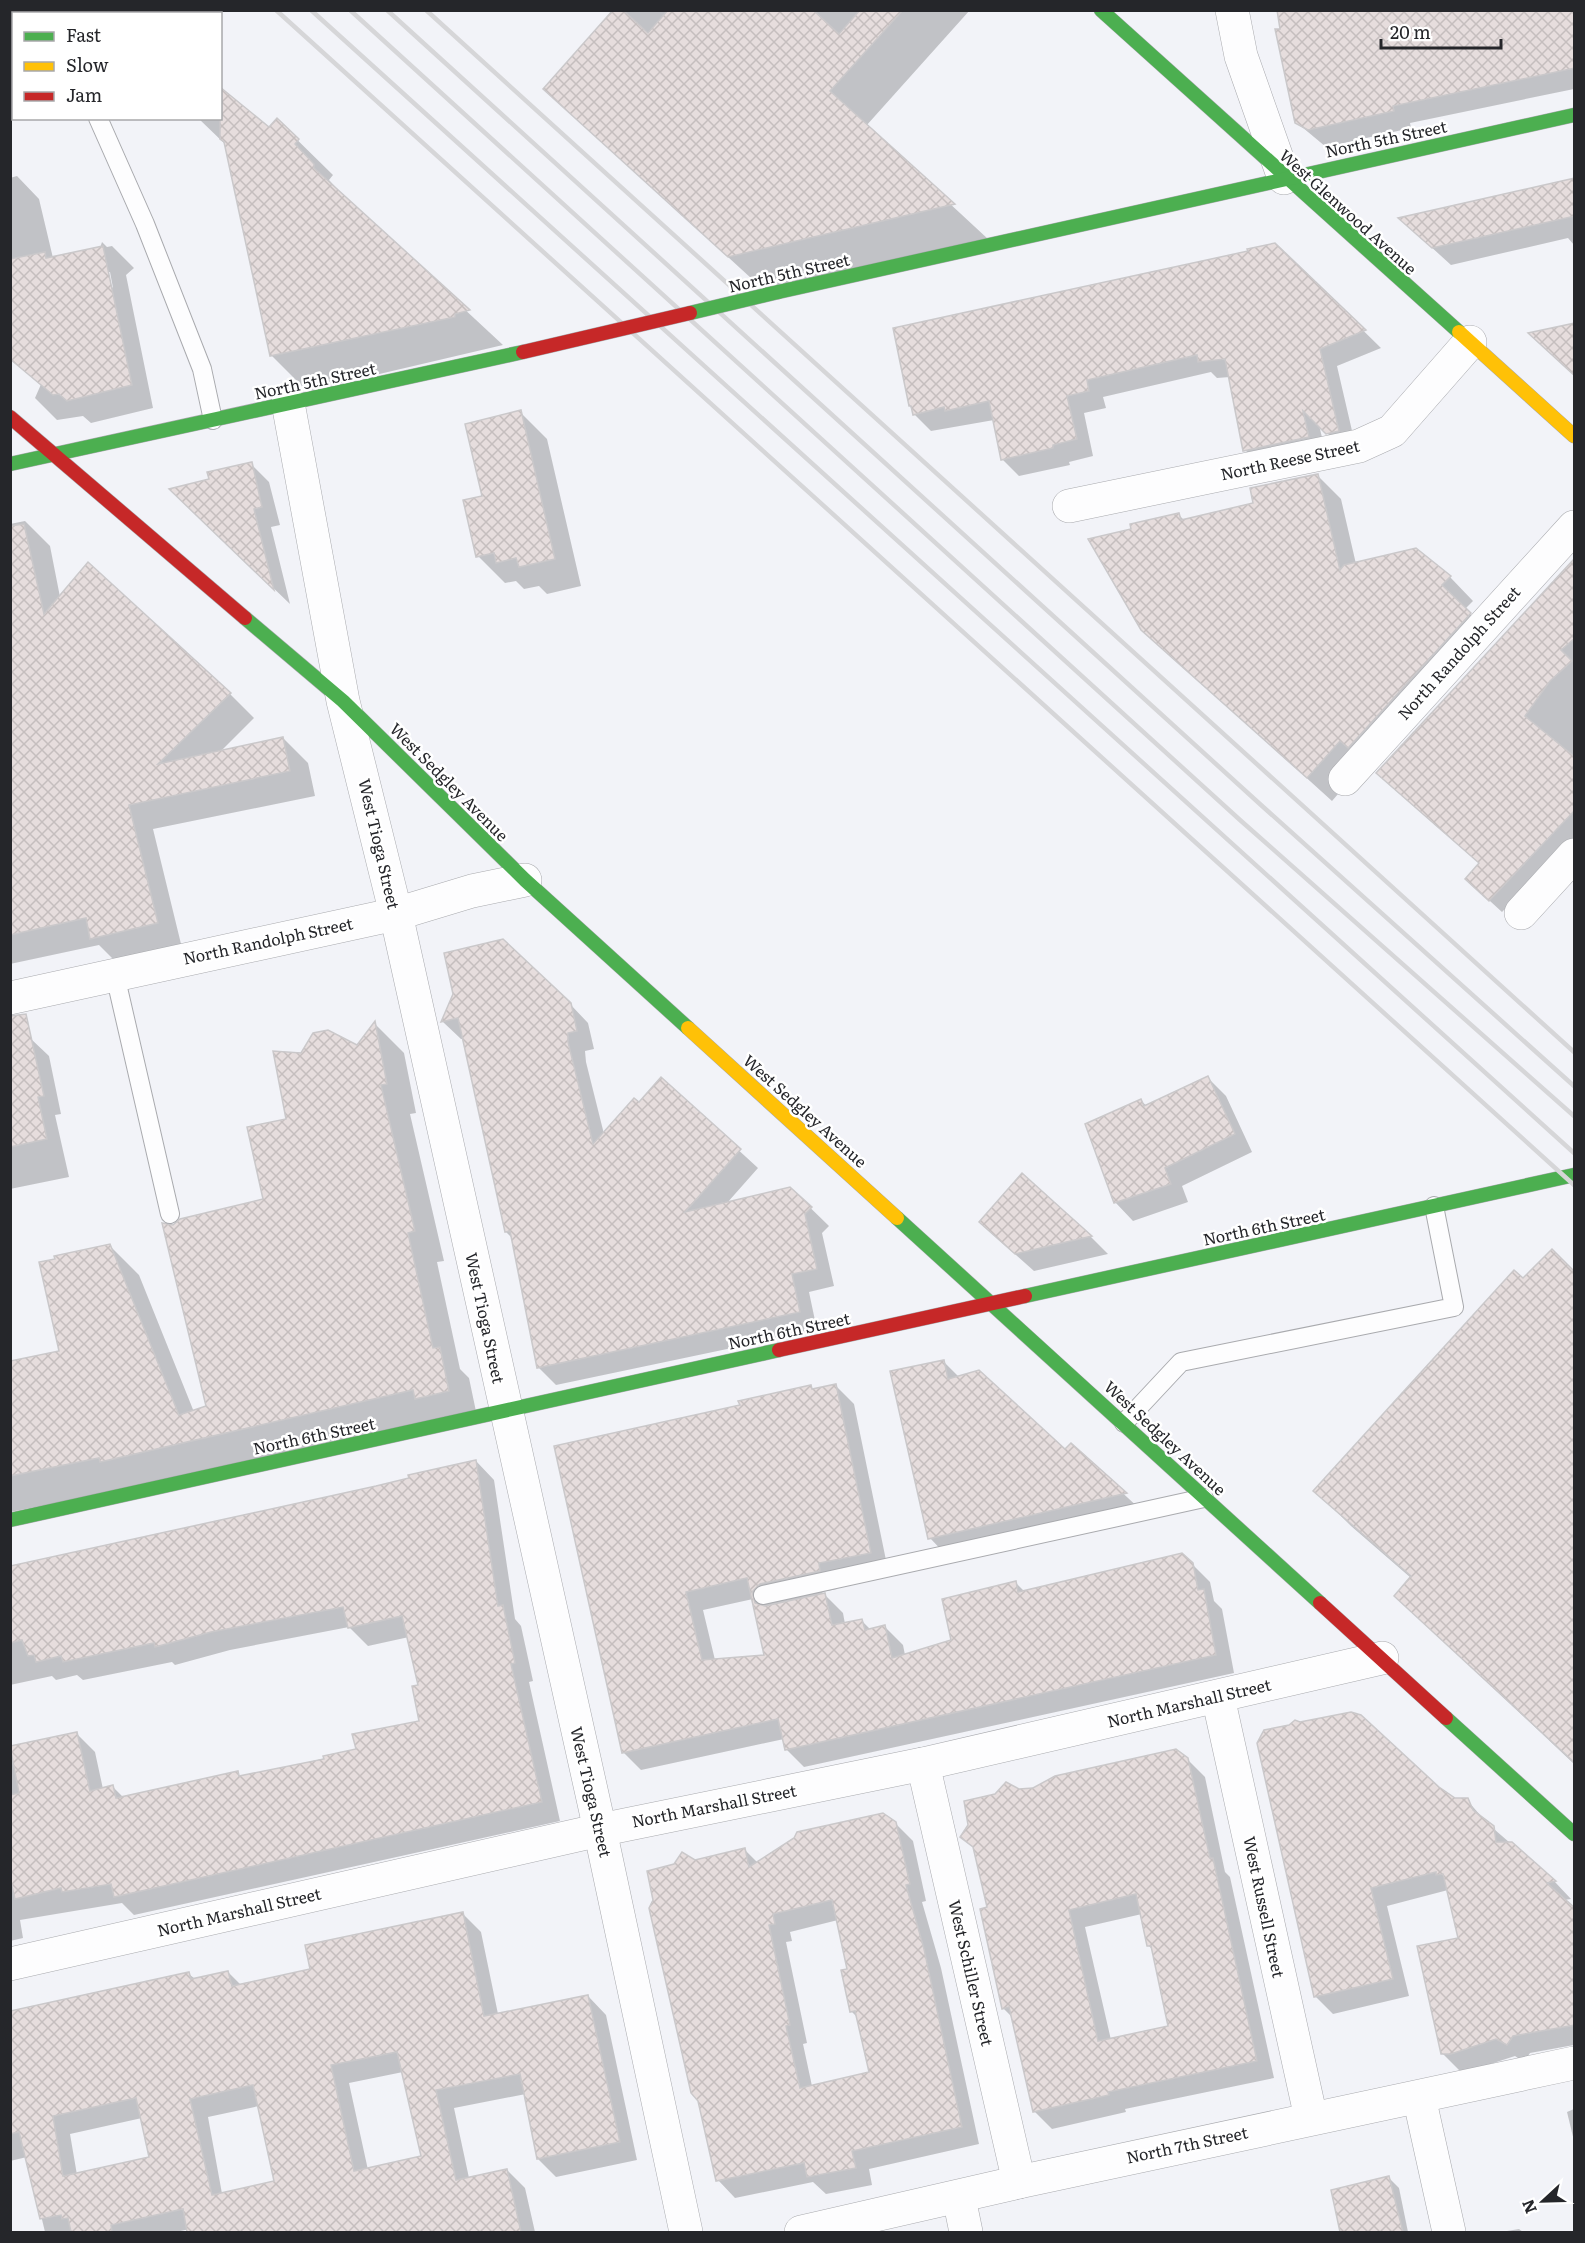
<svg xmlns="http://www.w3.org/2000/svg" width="1585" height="2243" viewBox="0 0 1585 2243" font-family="Literata,serif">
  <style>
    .shadow { fill: #0003; fill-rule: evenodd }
    .building { fill: url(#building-cross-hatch); stroke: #cac8ca; stroke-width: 1.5; fill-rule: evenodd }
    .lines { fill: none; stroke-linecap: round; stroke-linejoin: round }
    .lane-casing { stroke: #a9aaae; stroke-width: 20 }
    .street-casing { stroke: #a9aaae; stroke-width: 34 }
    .fast-casing { stroke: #a9aaae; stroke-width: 15 }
    .slow-casing { stroke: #a9aaae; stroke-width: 15 }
    .jam-casing { stroke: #a9aaae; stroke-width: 15 }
    .lane { stroke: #fdfdfe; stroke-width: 18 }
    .street { stroke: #fdfdfe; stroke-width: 33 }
    .fast { stroke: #4caf50; stroke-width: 14 }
    .slow { stroke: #ffc107; stroke-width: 14 }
    .jam { stroke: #c62828; stroke-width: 14 }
    .rail { stroke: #d6d6d8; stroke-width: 4.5 }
    .fast-bridge-casing { stroke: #a9aaae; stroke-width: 15; stroke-linecap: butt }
    .jam-bridge-casing { stroke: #a9aaae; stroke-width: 15; stroke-linecap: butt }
    .fast-bridge { stroke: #4caf50; stroke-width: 14 }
    .jam-bridge { stroke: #c62828; stroke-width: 14 }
    .labels { text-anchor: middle; stroke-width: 5; stroke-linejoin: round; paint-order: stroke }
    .street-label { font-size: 16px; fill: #25262a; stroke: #fff }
  </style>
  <defs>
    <pattern id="building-cross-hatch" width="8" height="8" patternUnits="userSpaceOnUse" patternTransform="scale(1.5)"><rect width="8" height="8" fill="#e6dddd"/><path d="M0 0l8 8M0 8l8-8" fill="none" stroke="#c5bebe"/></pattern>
  </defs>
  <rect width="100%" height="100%" fill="#f2f3f8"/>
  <g class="shadow">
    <path d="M615,10H970L866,126L988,239L765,291L545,89Z"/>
    <path d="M1574,10V89L1410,123L1411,128L1326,147L1296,122L1282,30Z"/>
    <path d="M198,118H220L269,129L277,120L333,175L329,180L349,202L503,345L307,391L272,356L227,146Z"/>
    <path d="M17,176L39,199L53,258L100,248L102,242L107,247L112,246L134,268L126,275L153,408L91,423L83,416L57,420L35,398L63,334L10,348V178ZM107,272H110L113,288L109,284Z"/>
    <path d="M1574,179V245L1568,238L1451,265L1418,235Z"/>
    <path d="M1275,244L1381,348L1337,366L1356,448L1344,450L1319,425L1326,454L1262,467L1245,450L1230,377L1217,378L1211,372L1103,397L1106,408L1084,413L1093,456L1069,462L1070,465L1019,476L1002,459L994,420L931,431L914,414L910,406L1250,253Z"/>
    <path d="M520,412L547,439L581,586L547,594L539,586L524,589L516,581L505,583L478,556L484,497Z"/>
    <path d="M251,464L269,482L280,525L271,527L290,604L189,507L210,480Z"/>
    <path d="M1317,475L1341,499L1356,564L1450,577L1473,601L1465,609L1493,637L1365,763L1332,801L1142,629L1133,530L1179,515L1184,520L1255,504Z"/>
    <path d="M25,521L50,546L60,597L230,694L254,718L220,752L283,738L308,763L315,796L153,829L182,948L117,963L99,945L10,964V524Z"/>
    <path d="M1574,560V837L1502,912L1479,891L1480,864L1391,785Z"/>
    <path d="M455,994L570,1004L588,1023L594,1049L585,1051L586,1062L604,1134L639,1104L661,1079L758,1168L727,1203L790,1188L829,1226L822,1233L834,1286L809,1292L817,1330L556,1385L538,1367L512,1238L506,1232L464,1039H461L443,1022Z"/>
    <path d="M375,1024L404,1053L416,1113L410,1114L444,1261L437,1262L460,1369L469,1378L478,1421L10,1512V1363L61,1352L109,1245L139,1275L194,1412L208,1407L174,1226L265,1200L288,1120L301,1055L357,1047Z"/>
    <path d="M30,1038L49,1056L61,1114L55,1115L69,1177L10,1189V1042Z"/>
    <path d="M1208,1078L1226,1096L1252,1152L1182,1186L1188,1202L1133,1221L1115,1202L1141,1101L1147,1106Z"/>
    <path d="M1022,1175L1091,1237L1108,1254L1034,1271L999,1240L981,1222Z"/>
    <path d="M1574,1274V1764L1396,1596L1411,1578L1351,1526L1316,1491L1524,1280Z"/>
    <path d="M944,1362L959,1377L1065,1451L1071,1445L1142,1511L947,1556L930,1538Z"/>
    <path d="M836,1386L854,1404L888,1570L836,1581L837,1589L822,1592L843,1613L845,1624L861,1620L871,1630L885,1627L903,1645L905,1655L953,1641L1015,1582L1025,1592L1192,1564L1210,1582L1214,1601L1222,1609L1234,1673L804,1767L786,1749L784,1739L641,1770L623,1752L741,1407L810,1387L814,1390ZM753,1599L765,1656L715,1660L703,1610Z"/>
    <path d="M476,1461L494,1480L515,1619L521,1626L533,1681L529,1682L560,1821L134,1915L122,1903L20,1920L23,1938L10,1941V1747L77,1734L95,1752L103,1789L112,1786L124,1798L237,1773L242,1777L357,1751L421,1722L420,1686L409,1637L368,1646L349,1627L230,1650L175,1665L172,1662L83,1680L77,1675L56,1680L52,1676L10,1685V1568L376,1488Z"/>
    <path d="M1258,1744L1438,1788L1455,1800H1467L1487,1823L1555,1882L1571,1899L1564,1900L1574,1910V2045L1530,2053L1524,2062L1515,2056L1469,2071H1460L1442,2053L1460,1939L1448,1890L1387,1906L1409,1996L1333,2014L1315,1996Z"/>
    <path d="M1187,1759L1205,1777L1225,1872L1230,1877L1274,2078L1125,2109L1126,2112L1052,2129L1034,2111L1012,2017L1003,2008L989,1908L976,1850L962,1837L1019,1790ZM1142,1914L1149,1946L1154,1951L1170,2027L1111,2040L1085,1927Z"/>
    <path d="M895,1823L913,1841L926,1901L922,1902L941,1968L979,2144L869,2169L872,2185L826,2194L813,2182L735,2198L718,2180L695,1862L745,1850L758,1863ZM838,1920L849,1970L843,1971L852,2012L858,2018L871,2073L812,2086L803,2044L807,2043L786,1942L792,1941L790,1932Z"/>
    <path d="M463,1914L481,1932L498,2014L588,1996L606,2015L637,2160L556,2177L538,2159L526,2094L454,2108L469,2178L507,2170L525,2188L535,2232H258L241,2190L275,2182L259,2106L208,2117L227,2221L176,2232H45L27,2157L10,2161V2014L189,1974L195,1979L228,1972L241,1985L311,1970ZM403,2072L422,2158L368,2170L349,2083ZM142,2118L151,2158L77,2175L70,2134Z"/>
    <path d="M1574,2109V2141L1567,2112Z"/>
    <path d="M1389,2178L1399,2188L1408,2232H1342L1333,2192Z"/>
    <path d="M1519,2229L1523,2232H1501Z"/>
  </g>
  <g class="building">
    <path d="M613,10H623L648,33L668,10H813L839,34L860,10H903L830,91L955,204L728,257L543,89Z"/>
    <path d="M1277,10H1575V68L1393,106L1394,111L1308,130L1295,123L1275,29H1280Z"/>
    <path d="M220,87L269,127L277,118L299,139L295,144L314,164V168L470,310L455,314V317L270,356L224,142L220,139Z"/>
    <path d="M1575,178V216L1432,248L1398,218Z"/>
    <path d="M1275,243L1366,330L1320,349L1339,431L1326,434L1303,411L1309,437L1243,451L1225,359L1198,362L1197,355L1087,380L1089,391L1067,396L1077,439L1053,445V448L1001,460L989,401L945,411L944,407L913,415L911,406H909L893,328L1248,251L1247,249Z"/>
    <path d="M103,246L132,385L67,401L59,394L53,395L10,359V259L45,252L46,258Z"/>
    <path d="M1575,323V376L1528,333Z"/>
    <path d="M521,410L555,559L519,567L516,558L496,563L494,553L476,557L463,500L482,496L465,424Z"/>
    <path d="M252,462L262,507L254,509L274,590L169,489L209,479L207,472Z"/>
    <path d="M1318,474L1340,570L1344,565L1416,548L1451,576L1442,585L1471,613L1348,748L1340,741L1307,778L1141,630L1088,539L1131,529L1130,524L1179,513L1181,520L1253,503L1250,488Z"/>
    <path d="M24,524L44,614L88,562L231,693L158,764L283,737L290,771L129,805L158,923L90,939L86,918L10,935V526Z"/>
    <path d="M1575,558V638L1561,650L1572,661L1550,681L1525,716L1575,757V810L1489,901L1465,879L1479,863L1376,773Z"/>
    <path d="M503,939L571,1003L577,1031L568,1033V1042L593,1144L634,1098L639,1102L661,1077L741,1149L685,1212L790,1187L812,1207L805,1214L817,1269L792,1274L800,1312L537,1368L510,1231L505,1232L458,1018L441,1022L453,994L444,953Z"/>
    <path d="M26,1014L44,1096L38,1097L47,1139L10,1147V1016Z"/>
    <path d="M375,1021L387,1084L381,1085L415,1231L408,1233L433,1348L440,1347L449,1391L415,1399L413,1390L100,1462L99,1458L10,1476V1361L59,1351L39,1262L55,1259L54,1256L110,1244L179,1415L206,1406L162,1223L173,1225L180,1219L263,1199L247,1127L286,1119L273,1051L301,1053L313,1033L328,1030L357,1045Z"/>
    <path d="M1208,1076L1235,1134L1165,1168L1171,1184L1114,1203L1085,1124L1141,1099L1144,1106Z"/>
    <path d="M1022,1173L1064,1211L1092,1236L1015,1254L979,1222Z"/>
    <path d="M1552,1249L1575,1272V1763L1394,1596L1411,1576L1313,1491L1514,1270L1523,1278Z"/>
    <path d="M944,1360L948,1379L979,1370L1065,1449L1071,1443L1127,1493L928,1539L890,1371Z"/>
    <path d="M836,1384L871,1553L819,1563L820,1571L760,1584L752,1592L755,1603L765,1606L825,1593L832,1625L862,1619L865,1630L885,1625L892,1658L951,1640L942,1599L1016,1581L1018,1592L1182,1553L1193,1563L1198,1590L1204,1589L1216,1655L785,1750L778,1719L622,1753L554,1446L740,1405L738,1401L811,1385L812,1389ZM747,1578L764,1655L702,1660L686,1592Z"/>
    <path d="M476,1460L498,1606L503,1605L515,1663L511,1664L542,1802L114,1897L111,1884L62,1892L61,1888L15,1899L10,1878V1795L19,1793L10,1746L77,1732L90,1791L113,1785L116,1798L238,1771L239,1776L324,1759L323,1756L356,1749L352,1734L419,1721L412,1686L418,1685L402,1616L348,1628L343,1607L211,1632L155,1647L154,1643L63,1662L61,1656L36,1662L34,1655L28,1656L22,1640L10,1643V1566L376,1486L409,1478L408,1475Z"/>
    <path d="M1351,1712L1361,1715L1439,1787L1455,1798H1468L1473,1810L1494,1826L1496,1842H1512L1556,1881L1547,1883L1575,1908V2025L1513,2036L1507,2045L1496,2039L1451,2054H1441L1417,1946L1458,1938L1443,1874L1436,1875V1872L1371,1888L1393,1979L1314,1997L1257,1743L1264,1730L1289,1725L1295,1720L1300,1722Z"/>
    <path d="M1176,1749L1188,1758L1210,1858H1213L1257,2061L1108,2092L1109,2095L1033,2112L1009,2007L1002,2009L980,1909L987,1907L973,1847L960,1837L968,1825L964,1801L995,1794L1006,1782L1019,1789L1033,1788L1055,1776ZM1136,1894L1147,1946H1151L1168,2026L1098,2041L1069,1910Z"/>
    <path d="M883,1813L896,1822L910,1884L906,1885L924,1949L962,2127L852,2151L856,2168L807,2177L804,2163L716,2181L698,2101L691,2093L674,2018L649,1908L653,1900L647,1871L674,1864L682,1852L695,1860L745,1848L749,1867L794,1838L797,1832ZM832,1900L847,1969L841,1970L850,2012L855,2011L869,2072L800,2088L786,2026L790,2025L769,1925L775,1924L773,1914Z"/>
    <path d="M463,1912L484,2016L588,1995L620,2142L537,2159L520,2074L436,2090L456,2180L507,2169L521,2232H187L183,2209L111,2225L112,2232H71L68,2218L62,2219L61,2215L40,2219L19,2132L10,2134V2011L189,1972L191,1979L228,1971L232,1986L310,1969L305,1945ZM397,2052L421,2156L354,2171L331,2065ZM253,2085L274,2181L212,2195L190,2099ZM136,2098L149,2157L63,2176L53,2116Z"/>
    <path d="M1389,2176L1403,2232H1340L1331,2190Z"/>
  </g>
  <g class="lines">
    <g class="lane-casing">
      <g id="lane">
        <path d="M41,10L42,14"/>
        <path d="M98,118L145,224L202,369L213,420"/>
        <path d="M115,975L170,1214"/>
        <path d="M1124,1423L1181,1362L1454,1307L1434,1206"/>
        <path d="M763,1595L1204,1498"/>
      </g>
    </g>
    <g class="street-casing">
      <g id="street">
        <path d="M1232,10L1241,56L1284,178"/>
        <path d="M288,403L343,701L396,914L600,1830L686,2232"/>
        <path d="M1069,506L1359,446L1392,431L1470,342"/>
        <path d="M1345,779L1574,527"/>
        <path d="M1521,913L1574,855"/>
        <path d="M10,998L396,914L472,891L525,880"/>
        <path d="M1218,1697L1311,2118"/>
        <path d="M923,1764L1019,2182"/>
        <path d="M10,1964L600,1830L923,1764L1382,1658"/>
        <path d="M1419,2097L1449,2232"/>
        <path d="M959,2198L966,2232"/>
        <path d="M801,2232L1019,2182L1574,2063"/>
      </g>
    </g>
    <g class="fast-casing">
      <g id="fast">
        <path d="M1101,10L1459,332"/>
        <path d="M778,292L1574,115"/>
        <path d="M10,464L523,352"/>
        <path d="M245,618L343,701L525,880L688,1028"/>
        <path d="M897,1218L1320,1603"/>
        <path d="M1025,1296L1574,1175"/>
        <path d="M10,1520L779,1350"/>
        <path d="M1446,1718L1574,1834"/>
      </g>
    </g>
    <g class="slow-casing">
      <g id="slow">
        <path d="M1459,332L1574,436"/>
        <path d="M688,1028L897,1218"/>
      </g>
    </g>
    <g class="jam-casing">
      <g id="jam">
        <path d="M10,417L245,618"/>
        <path d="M779,1350L1025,1296"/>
        <path d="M1320,1603L1446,1718"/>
      </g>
    </g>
    <use href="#lane" class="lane"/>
    <use href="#street" class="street"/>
    <use href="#fast" class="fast"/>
    <use href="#slow" class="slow"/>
    <use href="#jam" class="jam"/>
    <g class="rail">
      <path d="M276,10L1574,1185"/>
      <path d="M311,10L1574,1153"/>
      <path d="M350,10L1240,820L1574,1116"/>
      <path d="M387,10L1261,805L1574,1086"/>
      <path d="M426,10L1574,1052"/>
    </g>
    <g class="fast-bridge-casing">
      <path id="fast-bridge" d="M690,313L778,292"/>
    </g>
    <g class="jam-bridge-casing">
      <path id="jam-bridge" d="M523,352L690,313"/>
    </g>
    <use href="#fast-bridge" class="fast-bridge"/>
    <use href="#jam-bridge" class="jam-bridge"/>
  </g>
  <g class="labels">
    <g class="street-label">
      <text transform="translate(1386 139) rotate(-12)" y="6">North 5th Street</text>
      <text transform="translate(1348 212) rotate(42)" y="6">West Glenwood Avenue</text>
      <text transform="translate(789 273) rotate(-13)" y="6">North 5th Street</text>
      <text transform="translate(315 381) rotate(-12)" y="6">North 5th Street</text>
      <text transform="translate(1290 460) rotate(-12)" y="6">North Reese Street</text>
      <text transform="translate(1459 653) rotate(-48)" y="6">North Randolph Street</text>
      <text transform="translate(449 782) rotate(45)" y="6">West Sedgley Avenue</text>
      <text transform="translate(379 844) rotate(77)" y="6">West Tioga Street</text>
      <text transform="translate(268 941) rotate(-12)" y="6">North Randolph Street</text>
      <text transform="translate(805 1111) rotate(42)" y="6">West Sedgley Avenue</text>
      <text transform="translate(1264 1227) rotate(-12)" y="6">North 6th Street</text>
      <text transform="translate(485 1318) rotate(78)" y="6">West Tioga Street</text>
      <text transform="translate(789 1331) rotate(-12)" y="6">North 6th Street</text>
      <text transform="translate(314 1436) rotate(-12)" y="6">North 6th Street</text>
      <text transform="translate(1165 1438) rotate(43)" y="6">West Sedgley Avenue</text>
      <text transform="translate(1189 1703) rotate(-13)" y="6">North Marshall Street</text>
      <text transform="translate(591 1792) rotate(77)" y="6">West Tioga Street</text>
      <text transform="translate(714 1806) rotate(-11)" y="6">North Marshall Street</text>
      <text transform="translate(1264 1907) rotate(78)" y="6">West Russell Street</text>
      <text transform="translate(239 1912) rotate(-13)" y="6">North Marshall Street</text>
      <text transform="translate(971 1973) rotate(77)" y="6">West Schiller Street</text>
      <text transform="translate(1187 2145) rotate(-12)" y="6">North 7th Street</text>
    </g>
  </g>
  <rect width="1585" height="2243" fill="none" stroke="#25262a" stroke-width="24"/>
  <rect x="12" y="12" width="210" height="108" fill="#ffffff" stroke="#a8a8aa" stroke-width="1.5"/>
  <rect x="24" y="32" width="30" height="9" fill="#4caf50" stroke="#a8a8aa" stroke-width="1.5"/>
  <text x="66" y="42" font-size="18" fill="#25262a">Fast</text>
  <rect x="24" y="62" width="30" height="9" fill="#ffc107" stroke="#a8a8aa" stroke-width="1.5"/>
  <text x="66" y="72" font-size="18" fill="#25262a">Slow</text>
  <rect x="24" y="92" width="30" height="9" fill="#c62828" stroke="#a8a8aa" stroke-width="1.5"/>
  <text x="66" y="102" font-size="18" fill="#25262a">Jam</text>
  <g transform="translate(1543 2201) rotate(248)" stroke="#ffffff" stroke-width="4.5" paint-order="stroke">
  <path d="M0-4.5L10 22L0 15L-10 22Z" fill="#25262a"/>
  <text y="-9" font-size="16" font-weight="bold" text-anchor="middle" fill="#25262a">N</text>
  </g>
  <path d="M1381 39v9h120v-9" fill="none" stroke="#25262a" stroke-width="3"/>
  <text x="1390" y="39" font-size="18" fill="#25262a" stroke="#ffffff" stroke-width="4.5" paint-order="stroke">20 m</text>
</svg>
